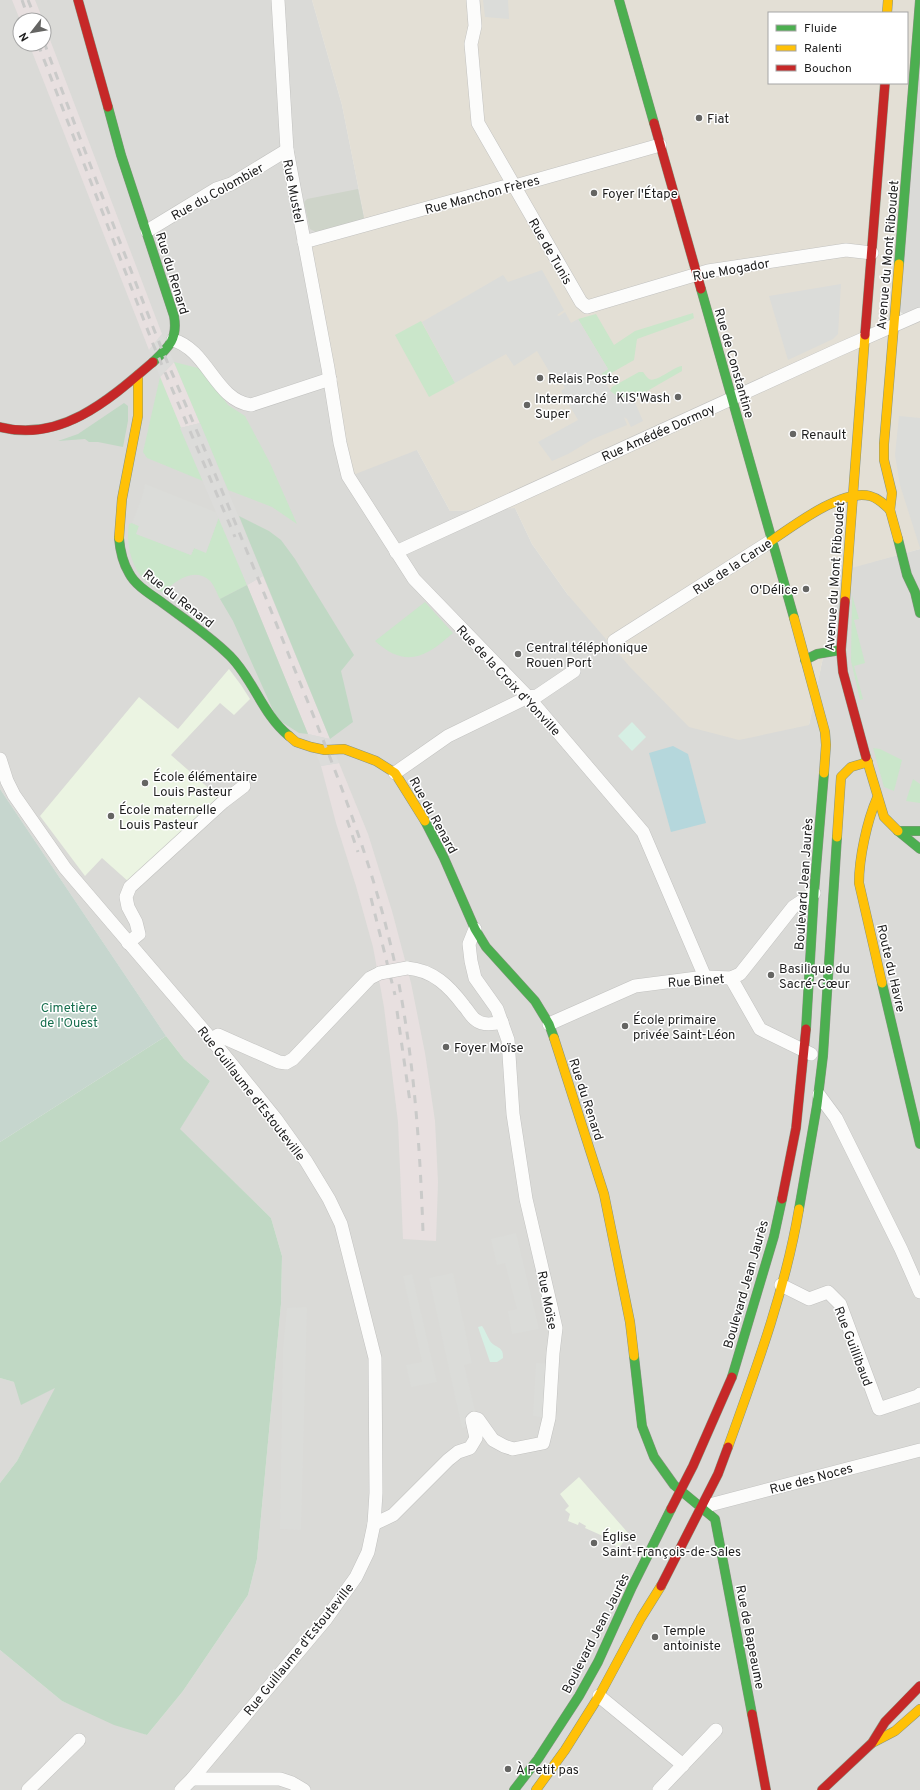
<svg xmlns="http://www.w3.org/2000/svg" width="920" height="1790" viewBox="0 0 920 1790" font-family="Overpass,sans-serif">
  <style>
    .residential { fill: #dadad7; fill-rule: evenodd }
    .commercial { fill: #e3dfd5; fill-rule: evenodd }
    .industrial { fill: #e8e0e0 }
    .education { fill: #ebf4e2 }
    .construction { fill: #ced4c9 }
    .grass { fill: #cae6ca }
    .forest { fill: #c0d8c4 }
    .cemetery { fill: #c6d6ce }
    .park { fill: #d6efe4 }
    .pitch { fill: #b5d7dc }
    .parking { fill: #dbdcd9 }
    .pier { fill: #dcdcda }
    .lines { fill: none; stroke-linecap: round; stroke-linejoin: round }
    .street-casing { stroke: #c2c2c0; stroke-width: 14 }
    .fast-casing { stroke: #889480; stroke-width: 10 }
    .slow-casing { stroke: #889480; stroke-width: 10 }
    .jam-casing { stroke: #889480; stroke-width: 10 }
    .street { stroke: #fcfcfb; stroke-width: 13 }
    .fast { stroke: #4caf50; stroke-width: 9 }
    .slow { stroke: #ffc107; stroke-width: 9 }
    .jam { stroke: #c62828; stroke-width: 9 }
    .rail { stroke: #cacac9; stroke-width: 3; stroke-dasharray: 8 8; stroke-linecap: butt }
    .street-bridge-casing { stroke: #c2c2c0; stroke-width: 14; stroke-linecap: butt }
    .street-bridge { stroke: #fcfcfb; stroke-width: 13 }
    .poi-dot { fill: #656563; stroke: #fff; stroke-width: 1.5 }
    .labels { text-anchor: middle; stroke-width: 3; stroke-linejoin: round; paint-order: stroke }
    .poi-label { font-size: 13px; fill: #1d1d1d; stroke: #fff; text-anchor: start }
    .street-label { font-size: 13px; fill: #1d1d1d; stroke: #fff }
    .park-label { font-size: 13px; fill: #176f4f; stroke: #fff }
  </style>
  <rect width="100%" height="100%" fill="#eaebe6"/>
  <g class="residential">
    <path d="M0,0H312L342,105L364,216L417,450L450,511L515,508L532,544L568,595L809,725L841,570L920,549V1790H0V1650L62,1701L147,1735L183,1691L248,1595L257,1559L281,1304L282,1256L271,1218L179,1129L210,1081L184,1059L166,1036L0,789ZM20,20H44V44H20Z"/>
    <path d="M920,0V315L910,319L895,308Z"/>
    <path d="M0,1378L14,1382L56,1388L17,1461L0,1483Z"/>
  </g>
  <path class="commercial" d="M312,0H920L894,325L920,315V549L841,571L809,725L739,740L689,727L630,667L568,595L532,544L515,508L450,511L417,450L353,475L304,246L364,216L342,105ZM769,13H907V83H769Z"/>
  <g class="industrial">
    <path d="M12,0H35L43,20H20Z"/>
    <path d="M44,24L162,334L149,350L29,44H44Z"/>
    <path d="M174,362L200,423L180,428L160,377Z"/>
    <path d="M263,576L330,739L308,734L247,585Z"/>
    <path d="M339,763L368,834L392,911L411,983L425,1053L435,1121L438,1182L436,1241L403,1239L398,1122L384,1007L373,947L356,886L336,823L321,766Z"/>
  </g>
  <g class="education">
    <path d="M229,669L241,685L250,699L234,715L220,703L171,755L221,799L130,883L102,858L85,876L40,816L139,697L178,729Z"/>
    <path d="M579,1477L629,1534L617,1551L614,1541L585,1528L586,1526L579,1522L578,1525L568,1521L570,1514L565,1510L569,1506L560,1494Z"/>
  </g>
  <path class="construction" d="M358,189L364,218L358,223L318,233L310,229L304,202L307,199Z"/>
  <g class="grass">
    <path d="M693,313L694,318L690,320L637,339L634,360L606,376L601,374L608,369L578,319L596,314L614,345L635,331Z"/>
    <path d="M421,321L455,383L429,397L395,335Z"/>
    <path d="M174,362L202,369L228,405L245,416L270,463L297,524L272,507L228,490Z"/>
    <path d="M682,366V371L635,398L617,396L610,391L612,387L639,372H643C645,374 646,377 649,379C656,383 673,367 682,366Z"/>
    <path d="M160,377L203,481L147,458L143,452Z"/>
    <path d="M220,514L247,585L220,599C217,594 214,584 209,580C193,567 175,581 163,593C156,588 147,582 141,576C130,563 126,541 129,524L132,523L139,526L137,534L191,555L194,548L206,552Z"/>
    <path d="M852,595L859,619L854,620L865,663L854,666L863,699L860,700L851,661Z"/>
    <path d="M425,602L453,633C426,657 406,669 375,641Z"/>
    <path d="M873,748L880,749L902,760L894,791L884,787Z"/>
    <path d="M913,779L920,784V803L906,801Z"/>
  </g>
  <g class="forest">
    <path d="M124,403L128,406V421L123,447L98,442H89L85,439L58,441L78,434Z"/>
    <path d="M239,516L269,531L281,540L295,559L354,655L341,671L353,722L330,739Z"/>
    <path d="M247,585L308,734L299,733L277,719L233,621L220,599Z"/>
    <path d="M166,1036L184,1059L210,1081L180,1129L271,1218L282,1256L281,1304L257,1559L248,1595L183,1691L147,1735L114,1725L62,1701L0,1650V1483L17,1461L55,1388L21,1405L14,1382L0,1378V1142Z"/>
  </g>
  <path class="cemetery" d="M0,789L166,1036L0,1142Z"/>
  <g class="park">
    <path d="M632,722L646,737L632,751L618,736Z"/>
    <path d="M482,1326C485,1330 487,1336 490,1341C495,1348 504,1346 503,1358L497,1362H490L478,1327Z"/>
  </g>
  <path class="pitch" d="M673,746L688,754L706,823L671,832L649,753Z"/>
  <g class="parking">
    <path d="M483,0H508L509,19L485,17Z"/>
    <path d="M542,270L564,310L557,315L559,316L565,312L571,323L578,319L608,369L601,374L611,392L617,396L633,398L643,421L631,427L627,419L624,417L627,425L593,439L568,454L552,461L538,442L578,420L561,391L565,388L558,376L553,378L537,351L514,366L506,354L455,383L422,322L503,275L508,282Z"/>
    <path d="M841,284L838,334L833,339L788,360L769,296Z"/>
    <path d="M899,416L920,418V548L900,485L895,455Z"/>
    <path d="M145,484L220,514L206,553L194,548L191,555L136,534L139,526L132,523L142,497Z"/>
    <path d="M516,1233L539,1329L512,1334L508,1311L517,1309L505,1263L497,1265L491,1239Z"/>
    <path d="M453,1273L472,1363L464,1365L475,1410L470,1426L462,1428L429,1278Z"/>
    <path d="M412,1274L437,1382L411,1387L406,1365L422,1362L403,1276Z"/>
    <path d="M307,1307L301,1530L280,1529L283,1349L287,1308Z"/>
    <path d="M536,1363L553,1364L549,1418L533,1416Z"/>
  </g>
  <g class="pier">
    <path d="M162,334L174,362L160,377L149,350Z"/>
    <path d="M200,423L263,576L247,585L180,428Z"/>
    <path d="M308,734L330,739L339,763L321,766Z"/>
  </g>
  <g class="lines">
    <g class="street-casing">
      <g id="street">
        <path d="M278,0L287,150L328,368L340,443L348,476L414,579L528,697L643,832L705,977"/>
        <path d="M473,0L475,26L471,44L478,123L581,302L587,307L708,271L846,250L872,253"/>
        <path d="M147,231L216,189L231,184L287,150"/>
        <path d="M304,242L503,187L515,186L660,145"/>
        <path d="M173,340C208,350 215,400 251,405L330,379"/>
        <path d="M396,552L838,350L920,314"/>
        <path d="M614,641L771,541"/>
        <path d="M0,759L7,781L14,795L65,868L212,1040L276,1119L306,1161L329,1199L341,1224L375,1358L376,1493L374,1524L368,1552L356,1577L326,1619L192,1779L181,1790"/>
        <path d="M395,773L448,736L528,697L537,696L574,671"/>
        <path d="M128,943L139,934L136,922L128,907L126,897L130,887L223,802L244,786"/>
        <path d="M407,968C433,970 449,986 464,1006C468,1010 471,1017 476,1020C483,1026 494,1024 502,1022"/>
        <path d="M731,978L760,1029L811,1054"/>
        <path d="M549,1024L635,986L705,977L731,978L740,974L793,907L814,893"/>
        <path d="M212,1040L218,1035L279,1062L286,1063L293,1059L370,978L380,973"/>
        <path d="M819,1095L836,1118L901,1249L920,1292"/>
        <path d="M781,1285L809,1299L828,1292L840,1304L879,1409L918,1396L920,1394"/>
        <path d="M702,1507L920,1450"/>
        <path d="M374,1524L393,1515L448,1460L458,1452L470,1448L476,1438L472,1420L474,1418L478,1419L493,1440L504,1446L513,1449L543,1443L549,1418L553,1353L556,1328L526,1199L513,1114L508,1040L497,1009L475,978L471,961L469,944L475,929"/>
        <path d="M599,1696L683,1765"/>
        <path d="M192,1779H280L292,1783L304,1790"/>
        <path d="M28,1790L79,1740"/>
        <path d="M659,1790L716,1730"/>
      </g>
    </g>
    <g class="fast-casing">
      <g id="fast">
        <path d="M619,0L654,123"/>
        <path d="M108,107L121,155L174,316C178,339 169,347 153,362"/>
        <path d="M899,264L920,0"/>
        <path d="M701,289L794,618"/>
        <path d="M119,538C120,550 123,563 129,573C135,585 150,594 160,601C184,619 209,635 230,656C254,680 262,714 289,736"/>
        <path d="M898,539L907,575L915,592L920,613"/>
        <path d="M805,660L817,654L841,650"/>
        <path d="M425,821L444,858L475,929L486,947L535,1001L549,1024L554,1038"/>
        <path d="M898,831H920"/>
        <path d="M898,831L920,849"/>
        <path d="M882,983L920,1144"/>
        <path d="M806,1029L814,893L824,773"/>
        <path d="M799,1209L817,1105L823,1056L837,837"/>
        <path d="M634,1356L642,1426L654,1457L674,1485L715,1519L752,1714"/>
        <path d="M732,1377L774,1236L782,1199"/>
        <path d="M514,1790L538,1759L579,1696L598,1662L632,1587L671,1509"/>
      </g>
    </g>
    <g class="slow-casing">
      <g id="slow">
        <path d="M887,13L888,0"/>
        <path d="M119,538L122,499L138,416V375"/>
        <path d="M898,539L890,510L892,493L884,460V444L899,264"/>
        <path d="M771,541C793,526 843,488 870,496C878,498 884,504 890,510"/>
        <path d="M845,601L865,335"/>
        <path d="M794,618L825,732L826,745L824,773"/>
        <path d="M289,736L296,742L311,747L325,750L344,749L376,761L395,773L425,821"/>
        <path d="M866,757L884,817L898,831"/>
        <path d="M877,798C867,821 859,858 859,883L882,983"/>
        <path d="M837,837L841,777L851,767L868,762"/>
        <path d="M554,1038L604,1194L630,1322L634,1356"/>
        <path d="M728,1447C756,1369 785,1291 799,1209"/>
        <path d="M872,1743L895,1731L920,1709"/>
        <path d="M536,1790L565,1750L599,1696L641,1618L661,1586"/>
      </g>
    </g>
    <g class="jam-casing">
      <g id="jam">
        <path d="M78,0L108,107"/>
        <path d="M654,123L701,289"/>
        <path d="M865,335L885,83"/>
        <path d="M0,427C61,443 110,399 153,362"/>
        <path d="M845,601L841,650L843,672L866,757"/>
        <path d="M782,1199L796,1128L806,1029"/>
        <path d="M671,1509L693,1466L732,1377"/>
        <path d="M661,1586L718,1474L728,1447"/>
        <path d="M752,1714L766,1790"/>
        <path d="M822,1790L872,1743L885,1722L920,1686"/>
      </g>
    </g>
    <use href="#street" class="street"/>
    <use href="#fast" class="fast"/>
    <use href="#slow" class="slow"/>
    <use href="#jam" class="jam"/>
    <g class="rail">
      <path d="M22,0L29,20"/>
      <path d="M28,0L36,20"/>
      <path d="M44,42C68,107 93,172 118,237C135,280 151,324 169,366C211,463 251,560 290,658C332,761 375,865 397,974C414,1060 420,1145 423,1232"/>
      <path d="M38,44L153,344L235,537"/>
      <path d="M347,820L358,852"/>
      <path d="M371,898L395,995"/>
      <path d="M397,1011L410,1102"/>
    </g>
    <g class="street-bridge-casing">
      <path id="street-bridge" d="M380,973L407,968"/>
    </g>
    <use href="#street-bridge" class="street-bridge"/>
  </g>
  <g class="poi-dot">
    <circle cx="699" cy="118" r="4"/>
    <circle cx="594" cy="193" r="4"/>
    <circle cx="540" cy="378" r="4"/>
    <circle cx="678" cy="397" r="4"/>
    <circle cx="527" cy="405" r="4"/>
    <circle cx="793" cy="434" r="4"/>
    <circle cx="806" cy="589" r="4"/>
    <circle cx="518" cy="654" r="4"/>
    <circle cx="145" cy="783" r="4"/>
    <circle cx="111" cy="816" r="4"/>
    <circle cx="771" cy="975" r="4"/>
    <circle cx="625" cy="1026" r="4"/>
    <circle cx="446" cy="1047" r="4"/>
    <circle cx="594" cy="1543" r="4"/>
    <circle cx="655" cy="1637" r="4"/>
    <circle cx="508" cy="1769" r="4"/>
  </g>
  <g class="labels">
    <g class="poi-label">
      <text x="707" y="123">Fiat</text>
      <text x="602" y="198">Foyer l'Étape</text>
      <text x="548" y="383">Relais Poste</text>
      <text x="670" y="402" text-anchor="end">KIS'Wash</text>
      <text x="535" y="403">Intermarché<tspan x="535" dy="15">Super</tspan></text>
      <text x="801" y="439">Renault</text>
      <text x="798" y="594" text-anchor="end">O'Délice</text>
      <text x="526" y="652">Central téléphonique<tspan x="526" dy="15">Rouen Port</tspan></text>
      <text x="153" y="781">École élémentaire<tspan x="153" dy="15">Louis Pasteur</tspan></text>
      <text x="119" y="814">École maternelle<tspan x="119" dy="15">Louis Pasteur</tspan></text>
      <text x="779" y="973">Basilique du<tspan x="779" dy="15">Sacré-Cœur</tspan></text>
      <text x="633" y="1024">École primaire<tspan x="633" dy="15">privée Saint-Léon</tspan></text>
      <text x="454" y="1052">Foyer Moïse</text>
      <text x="602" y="1541">Église<tspan x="602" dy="15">Saint-François-de-Sales</tspan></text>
      <text x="663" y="1635">Temple<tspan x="663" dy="15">antoiniste</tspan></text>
      <text x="516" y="1774">À Petit pas</text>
    </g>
    <g class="street-label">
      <text transform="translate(217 191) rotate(-29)" y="5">Rue du Colombier</text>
      <text transform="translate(294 191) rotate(79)" y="5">Rue Mustel</text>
      <text transform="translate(482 194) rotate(-15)" y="5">Rue Manchon Frères</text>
      <text transform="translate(551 251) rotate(60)" y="5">Rue de Tunis</text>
      <text transform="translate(887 255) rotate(-85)" y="5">Avenue du Mont Riboudet</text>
      <text transform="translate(731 269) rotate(-10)" y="5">Rue Mogador</text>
      <text transform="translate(173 273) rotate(73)" y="5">Rue du Renard</text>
      <text transform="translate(735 363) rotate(74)" y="5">Rue de Constantine</text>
      <text transform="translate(658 432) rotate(-24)" y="5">Rue Amédée Dormoy</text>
      <text transform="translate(732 566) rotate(-33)" y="5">Rue de la Carue</text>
      <text transform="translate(834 576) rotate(-86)" y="5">Avenue du Mont Riboudet</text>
      <text transform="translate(179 598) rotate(38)" y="5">Rue du Renard</text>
      <text transform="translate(509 680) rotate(47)" y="5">Rue de la Croix d'Yonville</text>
      <text transform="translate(434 815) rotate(61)" y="5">Rue du Renard</text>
      <text transform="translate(803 884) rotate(-86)" y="5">Boulevard Jean Jaurès</text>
      <text transform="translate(892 968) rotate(77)" y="5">Route du Havre</text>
      <text transform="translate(696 980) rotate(-4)" y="5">Rue Binet</text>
      <text transform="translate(252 1093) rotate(52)" y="5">Rue Guillaume d'Estouteville</text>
      <text transform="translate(587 1099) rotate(72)" y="5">Rue du Renard</text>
      <text transform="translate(745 1284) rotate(-74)" y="5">Boulevard Jean Jaurès</text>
      <text transform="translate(548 1300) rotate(79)" y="5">Rue Moïse</text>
      <text transform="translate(854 1346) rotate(69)" y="5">Rue Guillibaud</text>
      <text transform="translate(811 1478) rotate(-15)" y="5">Rue des Noces</text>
      <text transform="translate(595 1633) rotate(-63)" y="5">Boulevard Jean Jaurès</text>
      <text transform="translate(751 1637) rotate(79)" y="5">Rue de Bapeaume</text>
      <text transform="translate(298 1649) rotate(-51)" y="5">Rue Guillaume d'Estouteville</text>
    </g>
    <g class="park-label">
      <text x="69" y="1012">Cimetière<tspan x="69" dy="15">de l'Ouest</tspan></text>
    </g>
  </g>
  <rect x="768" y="12" width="140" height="72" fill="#ffffff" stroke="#a5a5a5"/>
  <rect x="776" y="25" width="20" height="6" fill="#4caf50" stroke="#a5a5a5"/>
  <text x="804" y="32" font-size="12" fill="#1d1d1d">Fluide</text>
  <rect x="776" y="45" width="20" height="6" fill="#ffc107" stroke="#a5a5a5"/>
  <text x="804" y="52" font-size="12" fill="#1d1d1d">Ralenti</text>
  <rect x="776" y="65" width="20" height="6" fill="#c62828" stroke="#a5a5a5"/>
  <text x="804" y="72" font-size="12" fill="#1d1d1d">Bouchon</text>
  <g transform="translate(32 32) rotate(239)"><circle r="19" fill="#ffffff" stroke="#a5a5a5"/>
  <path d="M0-3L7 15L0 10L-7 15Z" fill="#656563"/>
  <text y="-6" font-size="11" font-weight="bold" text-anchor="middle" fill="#1d1d1d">N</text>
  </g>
</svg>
